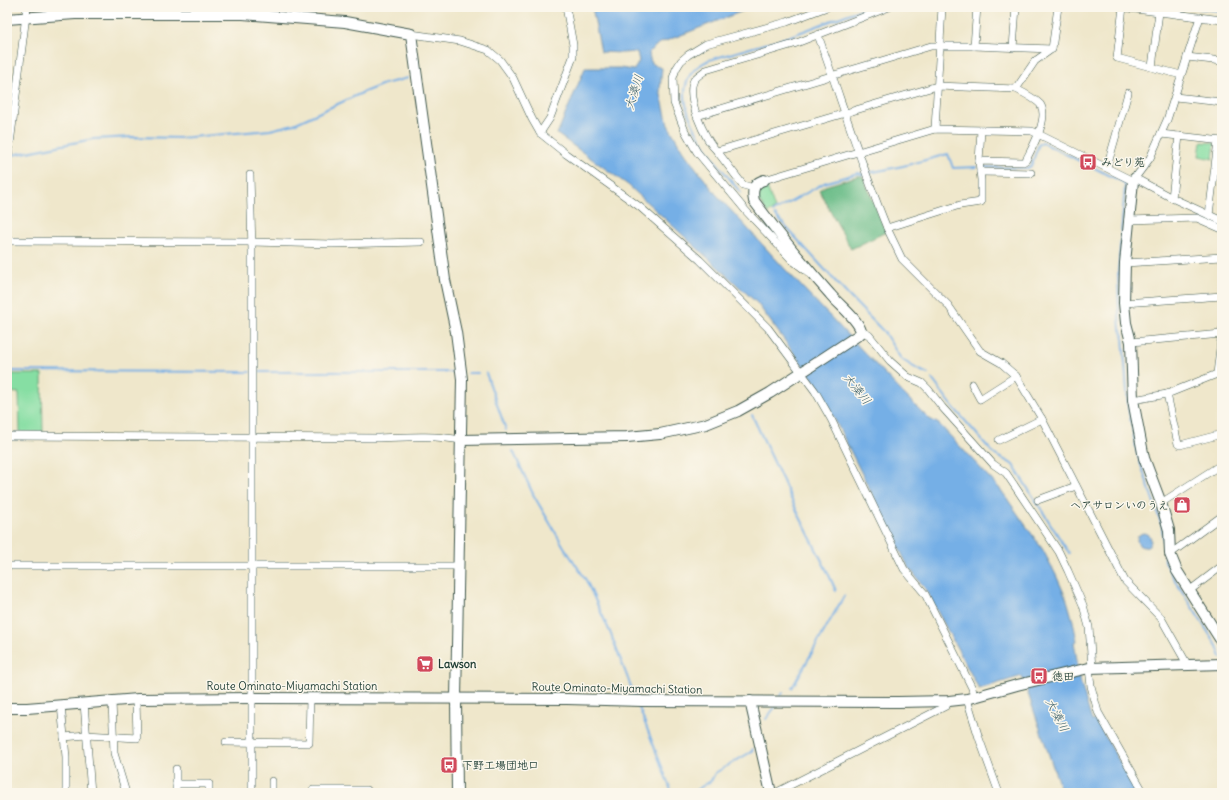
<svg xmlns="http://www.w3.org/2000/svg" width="1229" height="800" viewBox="0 0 1229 800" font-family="Delius,'Klee One',sans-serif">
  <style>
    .green { fill: #86dea3; stroke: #528e6c }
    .forest { fill: #6cbd89; stroke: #467d5e }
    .water { fill: #75afe6; stroke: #4a768d }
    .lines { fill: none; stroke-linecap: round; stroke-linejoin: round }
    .stream { stroke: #75afe6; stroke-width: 2 }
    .street-casing { stroke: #3e564b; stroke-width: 8 }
    .secondary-casing { stroke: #3e564b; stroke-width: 12 }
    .street { stroke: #fff; stroke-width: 7 }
    .secondary { stroke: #fff; stroke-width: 10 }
    .labels { text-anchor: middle; stroke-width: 3; stroke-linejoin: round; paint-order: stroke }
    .poi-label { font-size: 11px; font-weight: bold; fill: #1f3d34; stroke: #fbf7ec; text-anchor: start }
    .street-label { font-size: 11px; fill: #1f3d34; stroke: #fbf7ec }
    .water-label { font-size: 12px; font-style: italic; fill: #395f69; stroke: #fbf7ec }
  </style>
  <rect width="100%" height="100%" fill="#fbf7ec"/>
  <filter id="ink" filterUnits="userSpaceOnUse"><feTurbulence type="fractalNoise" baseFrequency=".025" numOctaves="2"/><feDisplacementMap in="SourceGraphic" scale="8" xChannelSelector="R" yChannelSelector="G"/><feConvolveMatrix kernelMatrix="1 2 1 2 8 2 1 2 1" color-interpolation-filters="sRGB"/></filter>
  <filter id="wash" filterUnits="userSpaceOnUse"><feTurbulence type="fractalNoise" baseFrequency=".012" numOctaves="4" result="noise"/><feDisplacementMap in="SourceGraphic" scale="16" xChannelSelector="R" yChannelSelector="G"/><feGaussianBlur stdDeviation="0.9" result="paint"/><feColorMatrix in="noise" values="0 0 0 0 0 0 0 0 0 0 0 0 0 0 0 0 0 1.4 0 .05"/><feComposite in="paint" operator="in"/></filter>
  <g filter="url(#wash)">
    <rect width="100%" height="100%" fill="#efe7cb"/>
    <g class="green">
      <path d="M1201,142L1215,143L1213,159L1199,156Z"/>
      <path d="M766,184L775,209L768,213L758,200L762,185Z"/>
      <path d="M7,374H42L43,433H20L19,393L7,392Z"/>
    </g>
    <path class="forest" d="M858,176H863L886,232L851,249L819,190L825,186Z"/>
    <g class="water">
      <path d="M592,7H753L658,44L649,52C650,64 652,64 662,68L660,90L668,125L683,151L715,193L784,268L901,391L928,418L939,424L1001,490L1043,550L1056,575L1067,600L1073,621L1077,641L1074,642L1081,684L1092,721L1096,720L1137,793H1062L1022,676L979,689L926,590L908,566L818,386L757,303L628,185L557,134L585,68H620L634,70L639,61L637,52L622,53L601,52Z"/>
      <circle cx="1144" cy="540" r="7"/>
    </g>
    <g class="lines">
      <g class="stream">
        <path d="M1189,7L1222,11"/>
        <path d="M7,156L93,139L133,137L180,138L270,130L294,124L364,92L384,84L408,78"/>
        <path d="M982,167L1028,168L1031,166L1039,144L1043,143L1123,182L1125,185L1118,274L1119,314L1120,329L1123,336L1128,407L1137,453L1162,526L1165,561L1171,574L1190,604L1217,646L1221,657"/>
        <path d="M741,193C717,163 649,88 709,60L788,37L867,7"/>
        <path d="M773,212L824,183L858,173L863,174L903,166L948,154L953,168L977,167"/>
        <path d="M775,215L847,294L884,332L901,359L917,369L928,374"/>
        <path d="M7,371L250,372"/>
        <path d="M254,372H451"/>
        <path d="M468,373H478"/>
        <path d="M486,373L506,430"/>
        <path d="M932,379L954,408L994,454C1000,459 1008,460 1013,465L1069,553"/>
        <path d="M752,415L796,509L828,573L836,591"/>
        <path d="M513,451L534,496L564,547L586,580L610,632L635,697"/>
        <path d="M792,688L844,596"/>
        <path d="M779,698L783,693"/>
        <path d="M638,705L672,793"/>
        <path d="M766,719L776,706"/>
        <path d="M691,793L711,781L715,773L751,752L753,749"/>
      </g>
    </g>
  </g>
  <g filter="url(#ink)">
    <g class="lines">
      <g class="street-casing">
        <g id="street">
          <path d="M566,7L573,45V57L550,118L540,133L566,154L640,207L700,260L768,328L815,391L831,419L904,569L925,594L972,688L974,697"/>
          <path d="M1058,7L1052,49L1035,61L1016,89C1024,93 1034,98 1040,104C1050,117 1032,148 1026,160L1023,162L979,161L981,180V202L960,205L887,228L902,259L948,305L980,351L1001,363L1016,376L1042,419L1125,581L1161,618L1187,664"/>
          <path d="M1120,7L1222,20"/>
          <path d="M1123,7L1117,58L1181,75"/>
          <path d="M1200,17L1167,120L1150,158L1135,178L1172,198L1222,221"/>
          <path d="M411,34L460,41L488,50L500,60L513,78L532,119L540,133"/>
          <path d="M818,35C841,99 861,165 887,228"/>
          <path d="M974,46L977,7"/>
          <path d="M1013,48L1016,7"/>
          <path d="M1187,57L1222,61"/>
          <path d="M1152,67L1159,12"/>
          <path d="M1175,97L1222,102"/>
          <path d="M697,116L931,46H974L1052,49"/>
          <path d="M935,129L942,7"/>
          <path d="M1161,134L1222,141"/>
          <path d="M717,151L937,86L1016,89"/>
          <path d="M9,152L27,7"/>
          <path d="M979,161L981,130"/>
          <path d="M1107,167L1128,93"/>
          <path d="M980,172L1031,173"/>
          <path d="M250,175L252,251V793"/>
          <path d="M764,180L935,129L1032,131L1133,181"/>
          <path d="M754,188L743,185L717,151C705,140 685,97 694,80C697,76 702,73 706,70L794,44L889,7"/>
          <path d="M1172,198L1179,136"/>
          <path d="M1209,215L1218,141"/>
          <path d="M1128,220L1197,218L1222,229"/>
          <path d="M7,241L251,242L332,244L421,242"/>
          <path d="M1125,263L1222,257"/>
          <path d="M805,270L792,260L746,211L697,152L685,131L674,103L673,78L676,69L681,61L688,55L706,44L787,22L827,7"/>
          <path d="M1124,303L1222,296"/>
          <path d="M861,331L869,335L890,361L908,377L922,383L928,389L942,407L993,464L1006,473L1059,552L1068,571L1083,605L1089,627L1092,668"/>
          <path d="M1131,342L1222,334"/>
          <path d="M1217,374L1222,331"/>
          <path d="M972,384L980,399L1016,376"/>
          <path d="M1167,394L1178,444L1180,445L1222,434"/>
          <path d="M1133,400L1167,394L1217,374L1222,373"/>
          <path d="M7,436L379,438C406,437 434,435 461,440"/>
          <path d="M999,440L1042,419"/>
          <path d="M1038,500L1076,486"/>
          <path d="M1161,503L1222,464"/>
          <path d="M1170,554L1222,516"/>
          <path d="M7,566H459"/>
          <path d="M1189,591L1222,566"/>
          <path d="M1089,668L1091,686L1098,712L1144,793"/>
          <path d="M967,699L979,738L999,793"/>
          <path d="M112,701L114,753L126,793"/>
          <path d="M84,703L91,793"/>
          <path d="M61,705L66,757V793"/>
          <path d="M64,737L86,735L137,738L136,699"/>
          <path d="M226,742L309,743L310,698"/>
          <path d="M176,769V784"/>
          <path d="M272,781V793"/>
          <path d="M176,793V784H209V793"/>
          <path d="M313,793V790H367V793"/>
          <path d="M775,793L946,706L949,701"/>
        </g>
      </g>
      <g class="secondary-casing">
        <g id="secondary">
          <path d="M7,19L75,14H243L345,22L411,34L445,280L456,332L462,379L456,699L457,793"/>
          <path d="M1135,178L1133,181L1125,263L1124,303L1126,323L1131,342L1133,400L1144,458L1161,503L1169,530L1170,554L1177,571L1222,642"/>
          <path d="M461,440L627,437L660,434L706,424L738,411L770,393L860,334L861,331C857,318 839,305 830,294C803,264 778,233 754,201C752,191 753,183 764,180"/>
          <path d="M750,701L771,793"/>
          <path d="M7,708H27L138,699L251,698L567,699L642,701L898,702L949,701L967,699L1017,685L1089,668L1222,664"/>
        </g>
      </g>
      <use href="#street" class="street"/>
      <use href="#secondary" class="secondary"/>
    </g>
  </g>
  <defs>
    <g id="bus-square" transform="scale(0.9)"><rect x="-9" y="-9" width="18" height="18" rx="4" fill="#d1495b" stroke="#fbf7ec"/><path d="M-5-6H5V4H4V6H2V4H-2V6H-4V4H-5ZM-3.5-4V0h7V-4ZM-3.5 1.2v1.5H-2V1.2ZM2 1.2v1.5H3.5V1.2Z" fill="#fff"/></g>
    <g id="shop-square" transform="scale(0.9)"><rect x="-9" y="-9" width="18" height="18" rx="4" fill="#d1495b" stroke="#fbf7ec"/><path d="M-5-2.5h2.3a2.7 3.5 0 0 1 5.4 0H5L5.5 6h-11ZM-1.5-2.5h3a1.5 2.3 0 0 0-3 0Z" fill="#fff"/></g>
    <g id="supermarket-square" transform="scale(0.9)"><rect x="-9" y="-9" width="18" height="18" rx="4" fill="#d1495b" stroke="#fbf7ec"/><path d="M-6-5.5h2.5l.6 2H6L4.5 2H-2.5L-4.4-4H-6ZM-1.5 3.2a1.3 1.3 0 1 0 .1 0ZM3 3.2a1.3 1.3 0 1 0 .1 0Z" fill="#fff"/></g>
  </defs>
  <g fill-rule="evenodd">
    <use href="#bus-square" x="1088" y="162"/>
    <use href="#shop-square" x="1182" y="505"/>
    <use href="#supermarket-square" x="425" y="664"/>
    <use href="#bus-square" x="1039" y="676"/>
    <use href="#bus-square" x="449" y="765"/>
  </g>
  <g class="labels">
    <g class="poi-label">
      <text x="1101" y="166">みどり苑</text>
      <text x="1169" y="509" text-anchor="end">ヘアサロンいのうえ</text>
      <text x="438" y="668">Lawson</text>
      <text x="1052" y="680">徳田</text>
      <text x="462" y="769">下野工場団地口</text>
    </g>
    <g class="street-label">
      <text x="292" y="690">Route Ominato-Miyamachi Station</text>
      <text transform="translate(617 688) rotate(1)" y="4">Route Ominato-Miyamachi Station</text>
    </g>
    <g class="water-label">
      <text transform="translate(634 92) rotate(-73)" y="4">大湊川</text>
      <text transform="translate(857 389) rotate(51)" y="4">大湊川</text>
      <text transform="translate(1057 715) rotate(63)" y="4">大湊川</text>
    </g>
  </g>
  <rect width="1229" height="800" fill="none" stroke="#fbf7ec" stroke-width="24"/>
</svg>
